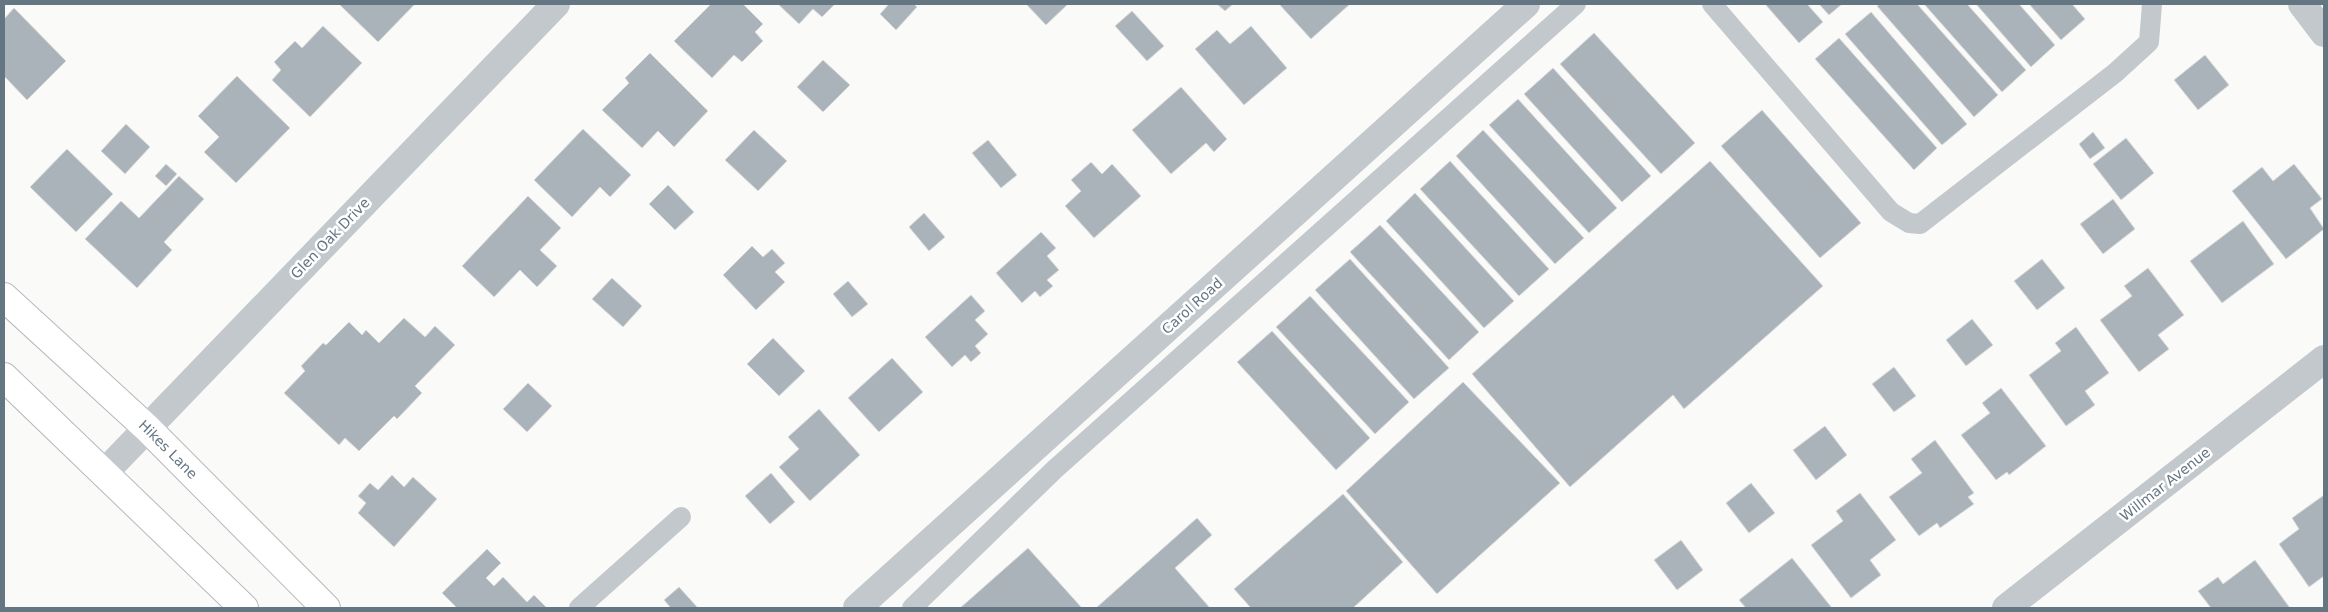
<svg xmlns="http://www.w3.org/2000/svg" width="2328" height="612" viewBox="0 0 2328 612" font-family="'DejaVu Sans',sans-serif">
  <style>
    .building { fill: #aab3b9; stroke: #dcdcda }
    .lines { fill: none; stroke-linecap: round; stroke-linejoin: round }
    .secondary-casing { stroke: #b3babf; stroke-width: 30 }
    .lane { stroke: #c3c8cc; stroke-width: 20 }
    .street { stroke: #c3c8cc; stroke-width: 28 }
    .secondary { stroke: #fff; stroke-width: 28 }
    .labels { text-anchor: middle; stroke-width: 5; stroke-linejoin: round; paint-order: stroke }
    .street-label { font-size: 14px; fill: #657683; stroke: #fff }
  </style>
  <rect width="100%" height="100%" fill="#fafaf8"/>
  <g class="building">
    <path d="M339,4H415L378,42Z"/>
    <path d="M711,4H743L763,24L755,32L763,41L742,62L734,55L712,78L674,41Z"/>
    <path d="M778,4H835L822,17L813,9L799,24Z"/>
    <path d="M889,4H914L917,7L896,30L880,14Z"/>
    <path d="M1026,4H1068L1046,25Z"/>
    <path d="M1217,4H1233L1225,11Z"/>
    <path d="M1279,4H1350L1311,39Z"/>
    <path d="M1765,4H1807L1823,22L1799,43Z"/>
    <path d="M1819,4H1842L1829,15Z"/>
    <path d="M1880,4H1917L1998,95L1974,117L1877,6Z"/>
    <path d="M1924,4H1967L2026,70L2002,92Z"/>
    <path d="M1976,4H2019L2055,45L2031,67Z"/>
    <path d="M2029,4H2072L2085,19L2061,40Z"/>
    <path d="M14,8L66,61L27,100L4,76V19Z"/>
    <path d="M1132,11L1164,46L1147,61L1115,26Z"/>
    <path d="M1871,12L1967,124L1942,145L1845,34Z"/>
    <path d="M323,26L362,63L310,117L272,80L281,70L274,62L295,41L302,48Z"/>
    <path d="M1251,26L1287,68L1244,105L1195,49L1217,30L1230,44Z"/>
    <path d="M1594,33L1695,143L1661,174L1560,64Z"/>
    <path d="M1839,38L1937,148L1914,170L1815,59Z"/>
    <path d="M650,53L708,111L674,147L658,131L642,148L602,110L629,83L625,78Z"/>
    <path d="M2205,55L2229,85L2198,110L2174,80Z"/>
    <path d="M823,60L850,85L823,112L797,87Z"/>
    <path d="M1553,68L1651,176L1622,202L1524,94Z"/>
    <path d="M237,76L290,128L236,183L204,152L219,137L198,116Z"/>
    <path d="M1181,87L1227,139L1214,152L1206,143L1171,174L1132,130Z"/>
    <path d="M1518,99L1617,208L1589,233L1489,125Z"/>
    <path d="M1762,110L1861,223L1820,258L1721,146Z"/>
    <path d="M126,124L150,147L125,174L101,151Z"/>
    <path d="M583,129L631,175L610,197L600,187L572,217L534,180Z"/>
    <path d="M754,130L787,161L758,191L725,160Z"/>
    <path d="M1483,130L1584,238L1555,264L1456,156Z"/>
    <path d="M2093,132L2105,148L2090,159L2079,144Z"/>
    <path d="M2126,138L2154,173L2121,200L2093,164Z"/>
    <path d="M988,140L1017,175L1001,188L972,153Z"/>
    <path d="M67,149L113,194L76,232L30,187Z"/>
    <path d="M1450,161L1549,269L1519,296L1420,189Z"/>
    <path d="M1710,161L1823,286L1684,409L1673,395L1570,487L1472,374Z"/>
    <path d="M1091,162L1102,174L1112,164L1141,196L1094,238L1065,206L1081,191L1071,180Z"/>
    <path d="M166,164L177,174L166,186L155,176Z"/>
    <path d="M2294,164L2322,199L2310,208L2324,229L2286,259L2232,191L2262,167L2273,181Z"/>
    <path d="M179,176L204,199L164,242L172,250L137,288L85,239L121,201L139,218Z"/>
    <path d="M668,185L694,212L675,230L649,204Z"/>
    <path d="M1415,193L1514,301L1484,328L1386,221Z"/>
    <path d="M528,196L561,228L540,250L557,266L537,287L520,270L494,297L462,266Z"/>
    <path d="M2113,199L2135,229L2103,254L2080,224Z"/>
    <path d="M924,213L945,237L929,251L909,227Z"/>
    <path d="M2243,221L2274,264L2222,303L2190,261Z"/>
    <path d="M1380,225L1479,332L1449,360L1350,252Z"/>
    <path d="M1041,232L1056,248L1047,256L1059,270L1047,280L1053,286L1040,297L1035,291L1022,303L996,273Z"/>
    <path d="M752,246L763,257L772,249L785,263L775,272L785,282L756,310L723,275Z"/>
    <path d="M1350,259L1449,368L1414,399L1315,290Z"/>
    <path d="M2042,259L2065,288L2037,310L2014,281Z"/>
    <path d="M2148,268L2184,315L2158,335L2169,349L2139,372L2100,320L2132,296L2124,286Z"/>
    <path d="M612,278L642,306L623,327L592,299Z"/>
    <path d="M848,281L868,304L852,317L833,294Z"/>
    <path d="M971,295L985,311L975,320L988,334L975,346L981,353L971,362L965,355L952,367L925,337Z"/>
    <path d="M1310,296L1409,402L1375,434L1276,327Z"/>
    <path d="M404,318L425,337L435,326L455,345L415,386L422,393L397,419L394,416L359,451L345,438L339,445L284,393L305,371L301,366L323,343L326,345L349,322L362,335L366,330L379,343Z"/>
    <path d="M1972,319L1993,345L1966,366L1946,340Z"/>
    <path d="M2076,327L2109,373L2085,391L2095,405L2066,426L2029,375L2061,351L2055,343Z"/>
    <path d="M1272,331L1370,438L1336,470L1237,362Z"/>
    <path d="M773,338L805,371L779,396L747,364Z"/>
    <path d="M892,358L923,392L879,432L848,398Z"/>
    <path d="M1894,367L1916,396L1894,412L1872,384Z"/>
    <path d="M1463,382L1560,483L1437,594L1346,491Z"/>
    <path d="M528,383L552,406L527,432L503,409Z"/>
    <path d="M2001,388L2046,446L2009,475L2007,472L1996,480L1961,435L1990,413L1982,403Z"/>
    <path d="M819,409L860,455L810,501L779,467L799,449L788,437Z"/>
    <path d="M1825,426L1847,455L1816,480L1793,450Z"/>
    <path d="M1935,440L1974,493L1968,497L1974,504L1940,528L1937,523L1919,536L1889,497L1922,473L1911,459Z"/>
    <path d="M771,473L795,502L770,524L745,496Z"/>
    <path d="M392,475L404,487L413,477L437,499L394,547L358,513L366,503L358,496L370,483L378,490Z"/>
    <path d="M1751,483L1775,513L1749,533L1726,503Z"/>
    <path d="M1860,493L1896,540L1870,560L1881,575L1851,598L1811,545L1843,521L1836,511Z"/>
    <path d="M1343,494L1403,562L1353,608H1251L1234,589Z"/>
    <path d="M2324,495V576L2309,587L2279,544L2299,529L2292,518Z"/>
    <path d="M1197,518L1212,535L1175,568L1210,608H1096Z"/>
    <path d="M1681,540L1703,570L1677,590L1654,560Z"/>
    <path d="M1028,548L1082,608H960L968,601Z"/>
    <path d="M487,549L501,563L486,578L494,586L503,577L527,602L534,595L547,608H457L442,593Z"/>
    <path d="M1792,558L1832,608H1746L1739,600Z"/>
    <path d="M2255,560L2290,608H2211L2198,591L2218,577L2223,584Z"/>
    <path d="M679,587L698,608H671L664,600Z"/>
  </g>
  <g class="lines">
    <g class="secondary-casing">
      <g id="secondary">
        <path id="s1" d="M4,297L147,428L326,608"/>
        <path d="M4,377L244,608"/>
      </g>
    </g>
    <g class="lane">
      <path d="M1712,4L1891,212L1909,223L1920,224L2115,73L2149,42L2152,4"/>
      <path d="M579,608L681,517"/>
      <path d="M912,608L1054,470L1576,4"/>
    </g>
    <g class="street">
      <path d="M2302,4L2324,33"/>
      <path d="M104,473L556,4"/>
      <path d="M857,608L1526,4"/>
      <path d="M2006,608L2324,359"/>
    </g>
    <use href="#secondary" class="secondary"/>
  </g>
  <g class="labels">
    <g class="street-label">
      <text transform="translate(330 238) rotate(-46)" y="5">Glen Oak Drive</text>
      <text transform="translate(1192 306) rotate(-42)" y="5">Carol Road</text>
      <text dy="5" stroke="none"><textPath href="#s1" startOffset="224">Hikes Lane</textPath></text>
      <text transform="translate(2165 484) rotate(-38)" y="5">Willmar Avenue</text>
    </g>
  </g>
  <rect width="2328" height="612" fill="none" stroke="#657683" stroke-width="10"/>
</svg>
